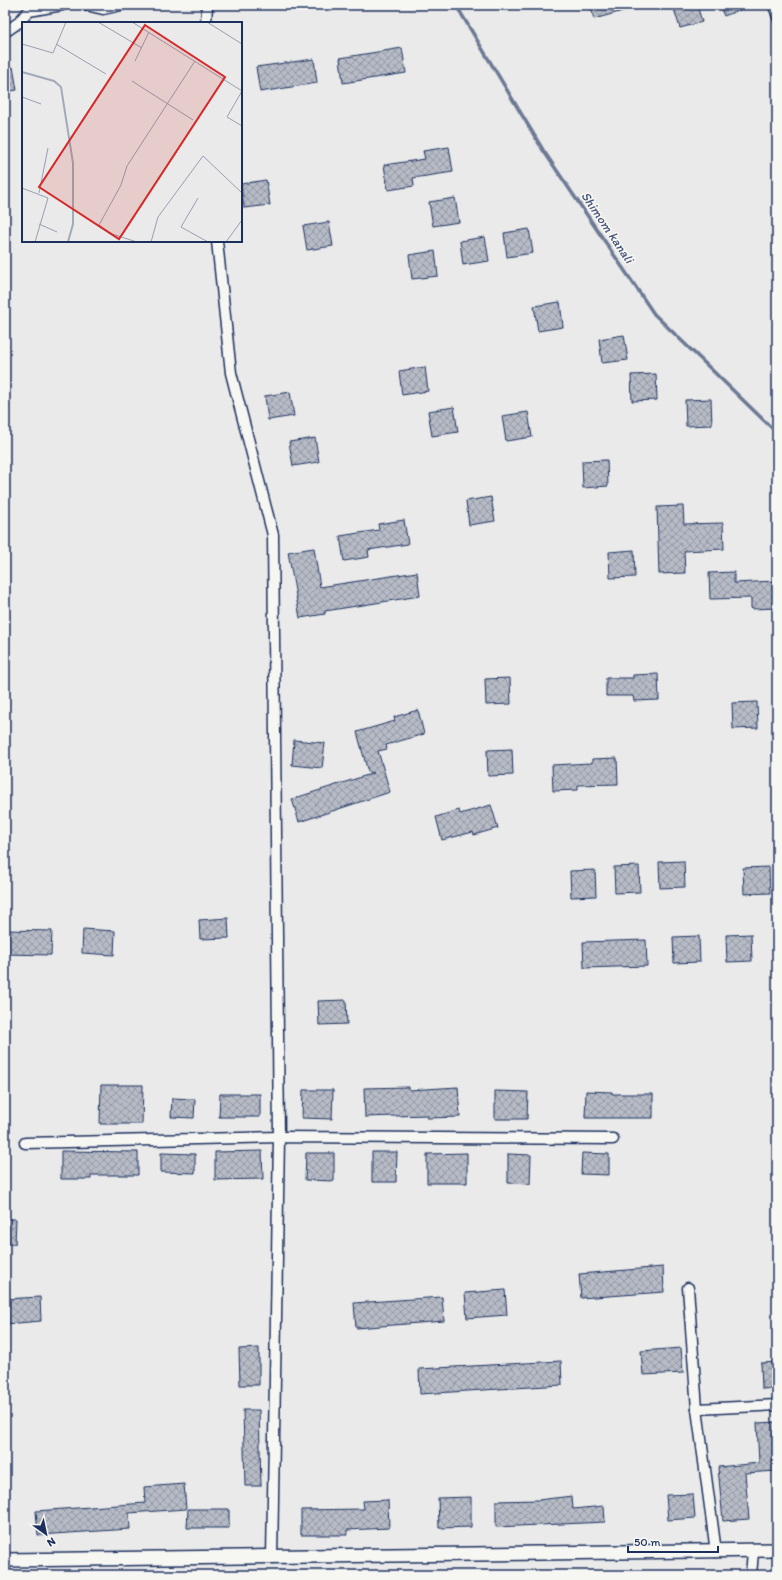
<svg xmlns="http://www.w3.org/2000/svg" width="782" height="1580" viewBox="0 0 782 1580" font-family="Itim,sans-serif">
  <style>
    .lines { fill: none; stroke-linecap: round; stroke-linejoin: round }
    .stream { stroke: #6c7995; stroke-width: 3.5 }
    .building { fill: url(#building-cross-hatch); stroke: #1b2f5e }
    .service-casing { stroke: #1b2f5e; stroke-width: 8 }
    .minor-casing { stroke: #1b2f5e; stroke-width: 13 }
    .tertiary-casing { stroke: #1b2f5e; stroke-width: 16 }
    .service { stroke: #f6f6f2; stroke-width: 5 }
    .minor { stroke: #f6f6f2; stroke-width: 10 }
    .tertiary { stroke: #f6f6f2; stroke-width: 13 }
    .labels { text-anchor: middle; stroke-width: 3.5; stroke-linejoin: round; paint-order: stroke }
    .water-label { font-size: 13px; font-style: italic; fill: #44547a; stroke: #f6f6f2 }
    .inset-river { fill: none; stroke: #a2aaba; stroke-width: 2 }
    .inset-road { fill: none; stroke: #979fb1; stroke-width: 1 }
    .view { fill: #d62828; fill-opacity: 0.15; stroke: #d62828; stroke-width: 2 }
    .inset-edge { fill: none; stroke: #1b2f5e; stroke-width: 2 }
  </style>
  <defs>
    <pattern id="building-cross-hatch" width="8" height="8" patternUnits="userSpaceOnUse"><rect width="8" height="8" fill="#b6bbc6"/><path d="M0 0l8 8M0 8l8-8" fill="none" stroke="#9398a4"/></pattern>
  </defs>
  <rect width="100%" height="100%" fill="#e9eae9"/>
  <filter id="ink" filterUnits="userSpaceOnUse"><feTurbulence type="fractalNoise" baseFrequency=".025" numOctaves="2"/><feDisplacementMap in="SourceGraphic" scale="8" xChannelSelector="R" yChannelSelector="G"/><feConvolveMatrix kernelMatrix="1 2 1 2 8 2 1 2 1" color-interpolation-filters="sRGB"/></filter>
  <g filter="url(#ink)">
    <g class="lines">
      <path class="stream" d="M456,5L543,150L654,314L777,433"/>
    </g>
    <g class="building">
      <path d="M590,5H634V8L594,19Z"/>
      <path d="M691,5H697L702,22L680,28L674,9Z"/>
      <path d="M719,5H749V6L724,16Z"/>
      <path d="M402,48L406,73L343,83L340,58Z"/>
      <path d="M314,59L317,83L260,92L256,67Z"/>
      <path d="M13,67L17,90L5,92V69Z"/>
      <path d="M449,147L453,172L413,178L414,186L388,190L384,165L425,159L423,151Z"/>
      <path d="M266,180L270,205L244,208L241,184Z"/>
      <path d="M455,198L459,222L433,226L429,202Z"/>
      <path d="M329,222L333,246L307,250L303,226Z"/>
      <path d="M529,229L533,253L507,257L504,233Z"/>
      <path d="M485,237L489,261L463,265L460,241Z"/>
      <path d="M435,251L438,276L412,279L409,255Z"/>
      <path d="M560,302L563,327L538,331L534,306Z"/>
      <path d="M624,335L628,360L602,363L599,339Z"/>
      <path d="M425,367L428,391L402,395L399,371Z"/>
      <path d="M656,374L657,400L632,401L631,375Z"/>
      <path d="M290,392L294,416L268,420L265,396Z"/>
      <path d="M711,399L712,425L686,426L685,400Z"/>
      <path d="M454,407L458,432L432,436L428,411Z"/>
      <path d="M528,412L532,437L506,441L502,416Z"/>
      <path d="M315,438L319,462L293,466L289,442Z"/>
      <path d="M607,460L608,486L583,488L582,461Z"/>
      <path d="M491,497L495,521L469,525L466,501Z"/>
      <path d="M683,506L684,524L723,523L724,549L684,551L685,573L659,574L657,507Z"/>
      <path d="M404,520L408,544L368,550L369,557L344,561L340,536L379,530L378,524Z"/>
      <path d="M314,548L320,587L417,572L420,596L325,611V614L300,618L288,552Z"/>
      <path d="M634,550L635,577L610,578L609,552Z"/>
      <path d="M734,572V583L776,581L777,608L751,609V598L710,599L709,573Z"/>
      <path d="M658,674L659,700L634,701L633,696H606V678H633V675Z"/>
      <path d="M510,678L511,704L486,705L485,679Z"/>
      <path d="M757,702L758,728L733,729L732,703Z"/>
      <path d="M418,710L424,734L386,745L387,749L378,751L390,792L299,822L292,799L374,773L368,772L357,732L395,721L394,717Z"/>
      <path d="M294,740L325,743L322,768L292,765Z"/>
      <path d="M512,749L513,775L488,776L487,750Z"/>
      <path d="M617,758L618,784L578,785V790L553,791L552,765L592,763V759Z"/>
      <path d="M491,805L498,828L474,835L473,832L442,840L436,817L459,810L460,814Z"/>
      <path d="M684,861L685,887L660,888L659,862Z"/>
      <path d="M639,866L640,892L615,893L614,867Z"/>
      <path d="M769,867L770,893L744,894L743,868Z"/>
      <path d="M595,870L596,896L571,897L570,871Z"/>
      <path d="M228,918L229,938L200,939L199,920Z"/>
      <path d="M83,929L115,931L114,955L82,953Z"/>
      <path d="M5,930L52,931L51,955L5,954Z"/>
      <path d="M751,934L752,961L727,962L726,935Z"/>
      <path d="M699,936L700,962L674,963L673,937Z"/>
      <path d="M646,940L647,966L584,968L583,942Z"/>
      <path d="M346,1000L347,1024L319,1025L318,1001Z"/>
      <path d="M101,1085H143L142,1124H100Z"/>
      <path d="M409,1087V1090L458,1087L460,1117L427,1118V1115L365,1117L364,1088Z"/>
      <path d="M303,1090H333L332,1119L302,1118Z"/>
      <path d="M495,1091L528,1092L527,1119H495Z"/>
      <path d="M586,1091L612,1092V1094H653V1118H585Z"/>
      <path d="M220,1094H260V1117H219Z"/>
      <path d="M172,1098L195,1099L194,1118L171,1117Z"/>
      <path d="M61,1151L138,1152V1175H91V1179H61Z"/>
      <path d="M262,1151L263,1179L215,1180V1152Z"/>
      <path d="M372,1152H397L396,1182H372Z"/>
      <path d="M161,1153L195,1154V1173L161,1172Z"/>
      <path d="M306,1153H334V1181L305,1180Z"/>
      <path d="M467,1153V1183H427V1154Z"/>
      <path d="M582,1153L609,1154V1175L581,1174Z"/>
      <path d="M508,1154L531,1155L530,1184L508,1183Z"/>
      <path d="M5,1219H16L15,1244H5Z"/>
      <path d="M663,1267L664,1292L581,1298L579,1274Z"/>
      <path d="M505,1290L507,1315L467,1318L465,1293Z"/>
      <path d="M40,1297L41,1321L5,1324V1299Z"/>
      <path d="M442,1297L444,1321L356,1328L354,1303Z"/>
      <path d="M259,1348V1385H240L239,1349Z"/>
      <path d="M681,1348L683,1373L643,1375L641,1351Z"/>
      <path d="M561,1361L562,1385L420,1394L419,1369Z"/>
      <path d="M777,1362V1388L762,1389L761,1363Z"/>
      <path d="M243,1410H259L261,1486H245Z"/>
      <path d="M777,1422V1471L745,1473L749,1519L723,1521L718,1467L759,1463L757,1423Z"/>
      <path d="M184,1484L186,1509L129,1513L130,1529L38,1535L36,1511L145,1503L144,1487Z"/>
      <path d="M693,1494L695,1518L668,1520L666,1495Z"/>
      <path d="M572,1496L573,1509L604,1506L605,1522L496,1527V1501L538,1500Z"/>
      <path d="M471,1497V1527L439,1528L438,1498Z"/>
      <path d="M388,1500L389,1528L347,1530V1535H301V1510L364,1509L363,1501Z"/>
      <path d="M188,1509H229V1528H187Z"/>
    </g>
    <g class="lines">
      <g class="service-casing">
        <path id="service" d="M771,5L777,21"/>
      </g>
      <g class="minor-casing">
        <g id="minor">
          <path d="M86,5L103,9L121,5"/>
          <path d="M206,23L207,5"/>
          <path d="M5,32L18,23L29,11L62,5"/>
          <path d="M217,241L231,373L273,535L279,1137L272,1558"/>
          <path d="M25,1143L279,1137L613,1139"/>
          <path d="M688,1288L697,1409L716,1552"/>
          <path d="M697,1409L777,1405"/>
          <path d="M751,1575L753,1552"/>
        </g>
      </g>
      <g class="tertiary-casing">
        <path id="tertiary" d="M5,1560L777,1550"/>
      </g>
      <use href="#service" class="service"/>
      <use href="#minor" class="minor"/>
      <use href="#tertiary" class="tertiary"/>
    </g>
  </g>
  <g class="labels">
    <g class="water-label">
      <text transform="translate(608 227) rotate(56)" y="5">Shimom kanali</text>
    </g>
  </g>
  <g transform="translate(22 22)">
    <rect width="220" height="220" fill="#e9eae9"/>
    <path class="inset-river" d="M0,50L32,59L39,65L51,141V202L46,220"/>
    <path class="inset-road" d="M76,0L120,26M110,0L220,69M185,0L220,22M0,22L31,31L44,0M34,22L84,52M113,39L127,10M110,59L171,98M220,69L205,95L220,104M0,75L19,82M0,166L26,176L13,220M17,171L26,126M176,176L159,205L186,220M17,202L35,210M115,220L90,212L77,203L99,163L105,144L173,39M129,220L136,195L181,134L220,171M204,220L220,198"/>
    <path class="view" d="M123,3L203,55L97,217L17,165Z"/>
    <rect width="220" height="220" class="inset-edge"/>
  </g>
  <rect width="782" height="1580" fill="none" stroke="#f6f6f2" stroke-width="20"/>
  <rect x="10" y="10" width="762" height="1560" fill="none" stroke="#1b2f5e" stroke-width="1.5" filter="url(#ink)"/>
  <g transform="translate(46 1534) rotate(147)" stroke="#f6f6f2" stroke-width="3" paint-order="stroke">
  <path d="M0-3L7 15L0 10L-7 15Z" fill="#1b2f5e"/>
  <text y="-6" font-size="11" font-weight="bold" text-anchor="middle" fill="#1b2f5e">N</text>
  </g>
  <path d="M628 1546v6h90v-6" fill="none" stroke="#1b2f5e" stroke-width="2"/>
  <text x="634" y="1546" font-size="12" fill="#1b2f5e" stroke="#f6f6f2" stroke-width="3" paint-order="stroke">50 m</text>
</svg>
